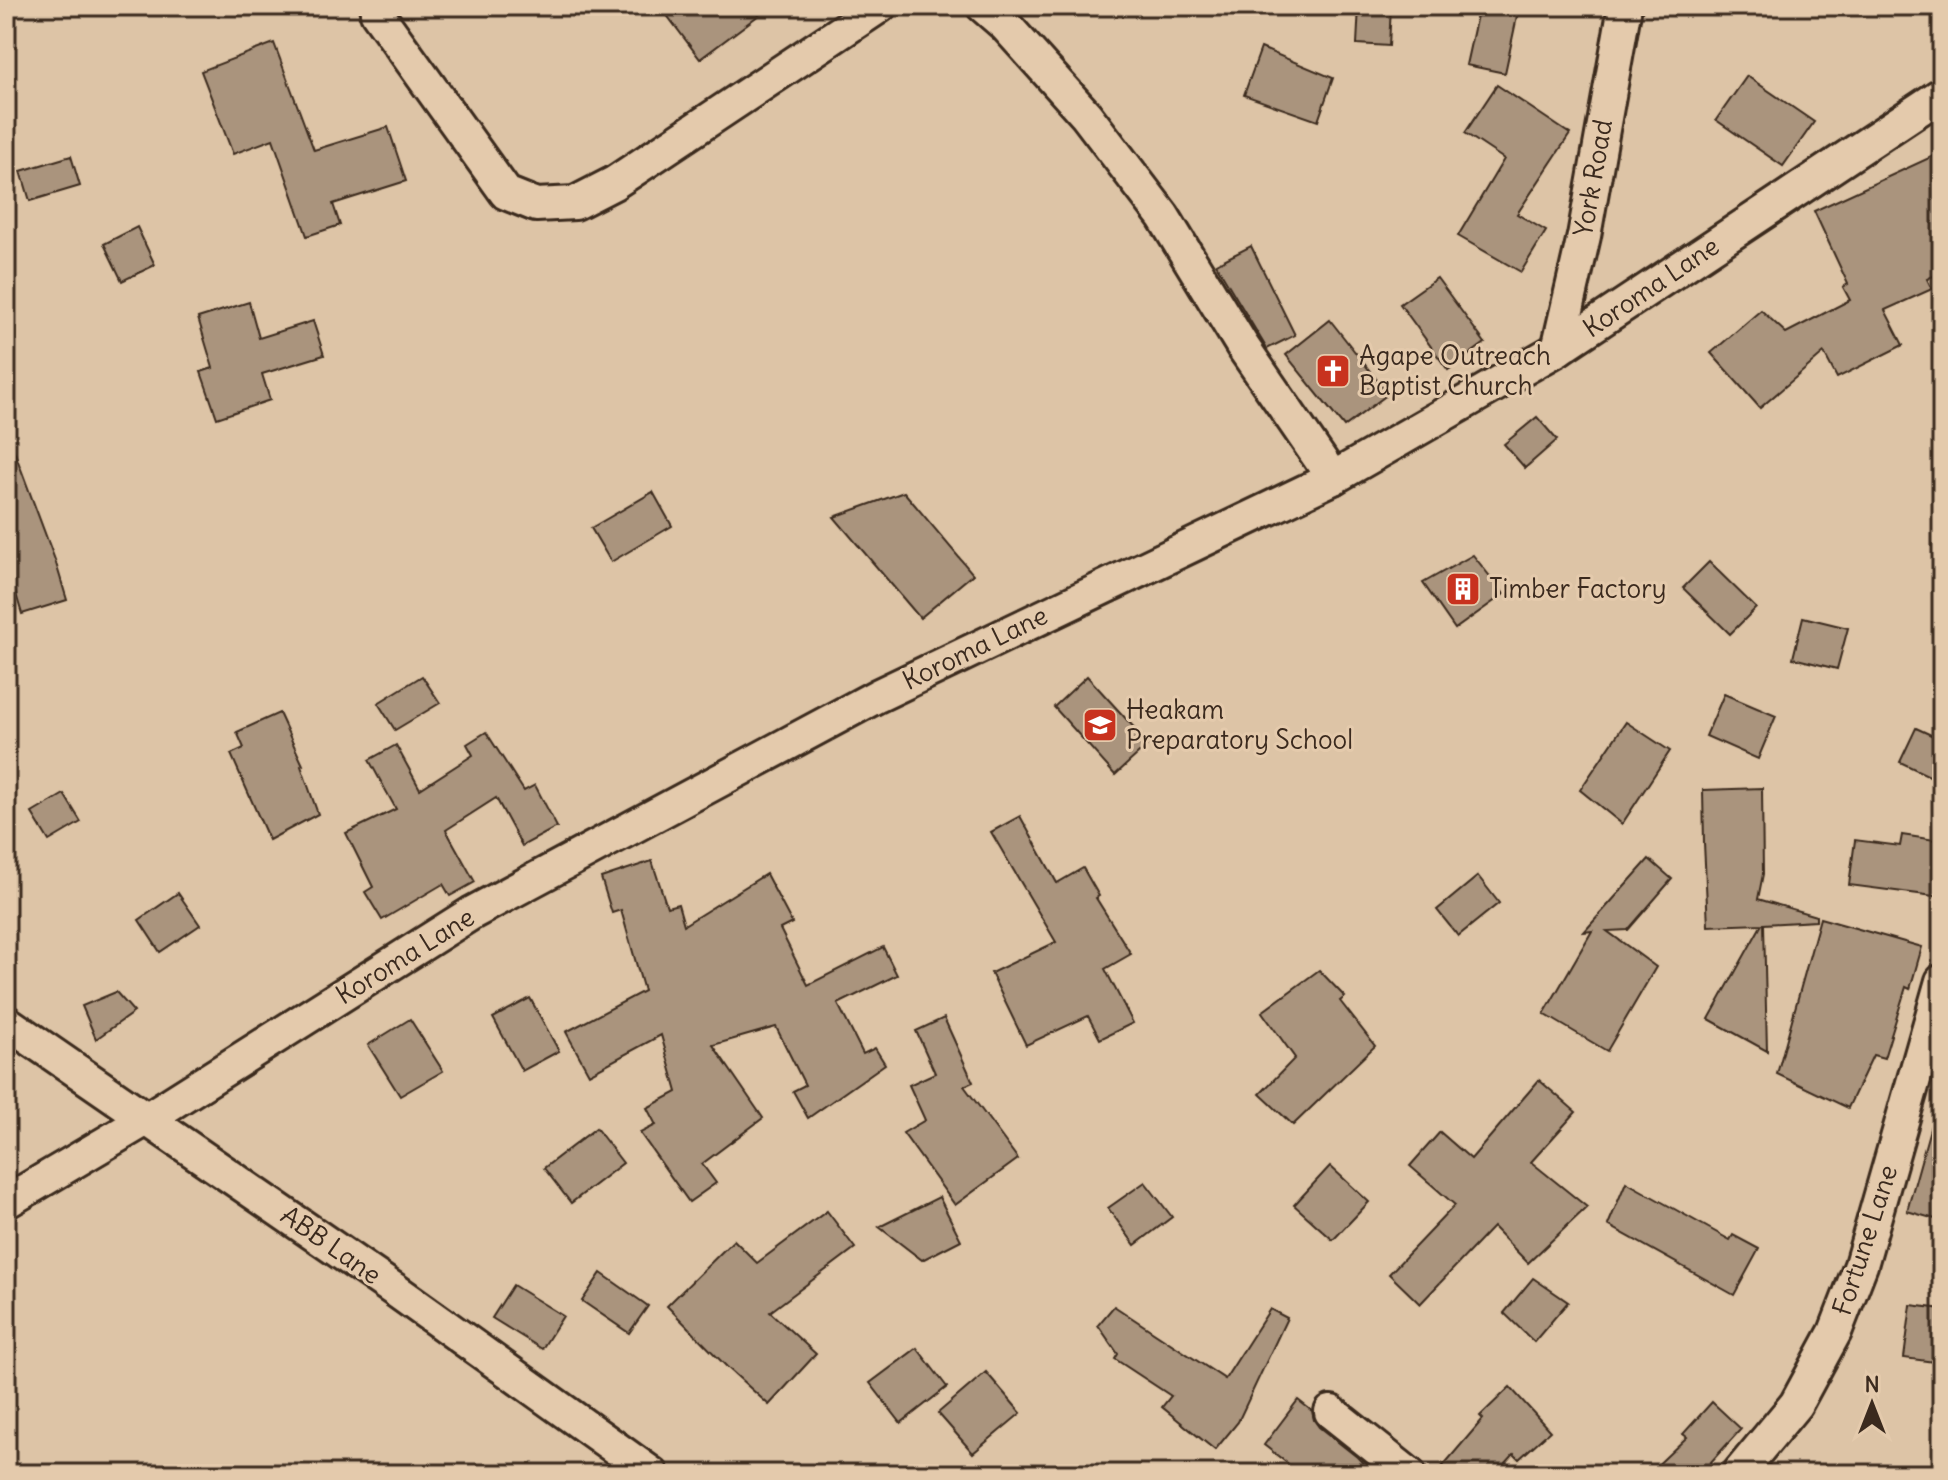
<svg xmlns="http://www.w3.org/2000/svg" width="1948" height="1480" viewBox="0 0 1948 1480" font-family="Delius,sans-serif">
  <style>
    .building { fill: #aa947d; stroke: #3b2a1e; stroke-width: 2 }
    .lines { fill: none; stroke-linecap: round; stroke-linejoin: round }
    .street-casing { stroke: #3b2a1e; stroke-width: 38 }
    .street { stroke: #e4caac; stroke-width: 32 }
    .labels { text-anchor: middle; stroke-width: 6; stroke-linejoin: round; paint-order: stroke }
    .street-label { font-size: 26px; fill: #3b2a1e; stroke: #e4caac }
    .poi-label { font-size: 26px; fill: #3b2a1e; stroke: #e4caac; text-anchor: start }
  </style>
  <rect width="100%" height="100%" fill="#ddc4a6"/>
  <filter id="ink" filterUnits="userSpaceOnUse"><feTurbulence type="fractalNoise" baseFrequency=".0125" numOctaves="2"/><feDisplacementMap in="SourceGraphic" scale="16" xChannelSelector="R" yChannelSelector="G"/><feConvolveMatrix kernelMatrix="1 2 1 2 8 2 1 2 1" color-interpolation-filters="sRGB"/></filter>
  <g filter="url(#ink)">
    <g class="building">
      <path d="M660,6H771L700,59Z"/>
      <path d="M1359,6H1391L1389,46L1357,44Z"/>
      <path d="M1479,6L1518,12L1505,73L1466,65Z"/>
      <path d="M274,43L314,150L388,127L406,181L333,204L340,225L307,236L273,139L233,154L201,71Z"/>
      <path d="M1261,48L1333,78L1318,121L1244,95Z"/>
      <path d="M1747,76L1814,122L1783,166L1716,120Z"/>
      <path d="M1497,85L1570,134L1517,214L1546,231L1521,272L1458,236L1504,159L1465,133Z"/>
      <path d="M1942,152V272L1927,279L1932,289L1885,310L1903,345L1837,378L1824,353L1760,408L1711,353L1761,310L1786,333L1850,300L1843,287L1848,284L1814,211Z"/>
      <path d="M71,156L80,186L30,201L21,171Z"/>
      <path d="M137,227L155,265L122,281L104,244Z"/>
      <path d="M1251,246L1295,335L1267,349L1216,264Z"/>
      <path d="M1437,278L1485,343L1448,370L1400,304Z"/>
      <path d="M249,302L259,338L313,321L324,355L262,374L270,400L217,418L201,372L213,368L198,318Z"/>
      <path d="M1330,320L1388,394L1344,427L1286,355Z"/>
      <path d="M1537,417L1557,440L1525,468L1504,444Z"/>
      <path d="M6,437H9L55,560L67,600L22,614L6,561Z"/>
      <path d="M653,492L672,526L611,562L591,528Z"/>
      <path d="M904,492L973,574L920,618L834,517Z"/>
      <path d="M1473,555L1504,594L1455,629L1423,583Z"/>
      <path d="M1709,562L1756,608L1730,634L1683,588Z"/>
      <path d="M1803,617L1848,628L1837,669L1793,658Z"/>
      <path d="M422,676L440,703L395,730L378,703Z"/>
      <path d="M1087,676L1149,744L1115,775L1054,707Z"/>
      <path d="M1724,694L1776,716L1758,759L1706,736Z"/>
      <path d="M279,713L303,765L301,766L318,814L269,840L231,754L244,748L237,732Z"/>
      <path d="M1626,722L1670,751L1622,824L1580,790Z"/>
      <path d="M1916,728L1942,740V782L1900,762Z"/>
      <path d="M486,732L524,791L535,785L557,827L522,846L496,798L446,830L475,882L450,896L443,884L382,920L365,892L373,887L346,833L396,809L369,760L396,745L420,789L473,755L467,744Z"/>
      <path d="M1762,788L1763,874L1758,899L1816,916V921L1764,924L1767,1051L1709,1019L1762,924L1708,926L1704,843L1703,790Z"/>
      <path d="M64,794L81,822L49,841L32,813Z"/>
      <path d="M1020,816L1057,883L1083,868L1099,896L1096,898L1131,954L1105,969L1133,1023L1100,1039L1088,1016L1026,1045L991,973L1056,942L991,832Z"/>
      <path d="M1902,835L1942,841V897L1849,885L1855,840L1900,846Z"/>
      <path d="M1649,859L1672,879L1628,930L1607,931L1656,967L1607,1051L1544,1014L1592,931L1584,932Z"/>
      <path d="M652,861L667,907L678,904L684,925L766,874L792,923L780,929L808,985L883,947L897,975L838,1004L863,1054L875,1048L885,1064L808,1118L793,1091L805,1085L776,1027L713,1045L763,1118L702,1164L716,1183L689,1202L640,1133L656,1125L647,1108L677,1092L661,1035L589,1074L566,1032L644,991L621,910L612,913L601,878Z"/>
      <path d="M1478,876L1499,903L1458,936L1437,910Z"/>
      <path d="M178,893L200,925L160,952L139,920Z"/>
      <path d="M1820,918L1922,947L1910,989L1906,987L1884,1058L1873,1055L1848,1108L1777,1074Z"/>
      <path d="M1319,970L1345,997L1340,1001L1375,1046L1293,1125L1260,1094L1295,1058L1262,1012Z"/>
      <path d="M116,992L134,1012L96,1039L82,1006Z"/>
      <path d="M530,998L559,1051L522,1071L493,1018Z"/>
      <path d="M944,1018L973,1082L964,1086L1018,1159L955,1205L903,1133L925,1120L909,1085L935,1073L916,1031Z"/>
      <path d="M410,1019L443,1071L400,1096L368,1045Z"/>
      <path d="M1539,1080L1576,1112L1531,1162L1587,1207L1528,1263L1493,1227L1420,1304L1389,1274L1455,1205L1410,1166L1440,1132L1471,1159Z"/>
      <path d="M1933,1118L1942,1119V1221L1907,1211Z"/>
      <path d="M596,1128L623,1163L571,1203L544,1168Z"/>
      <path d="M1330,1166L1369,1202L1333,1240L1294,1205Z"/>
      <path d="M1145,1182L1172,1217L1135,1245L1108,1208Z"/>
      <path d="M1626,1182L1730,1240L1733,1235L1759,1249L1734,1295L1608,1225Z"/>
      <path d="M939,1197L961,1240L922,1260L879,1227Z"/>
      <path d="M827,1211L855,1248L770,1312L816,1354L769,1405L727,1367L667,1306L734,1240L757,1263Z"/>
      <path d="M601,1273L648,1306L629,1333L582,1301Z"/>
      <path d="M1533,1278L1568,1302L1534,1342L1504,1313Z"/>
      <path d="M513,1285L563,1316L542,1349L492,1318Z"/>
      <path d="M1911,1305L1942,1309V1363L1904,1358Z"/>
      <path d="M1114,1306L1225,1379L1270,1309L1287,1318L1238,1422L1215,1450L1162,1407L1171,1396L1115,1359L1118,1354L1098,1325Z"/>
      <path d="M917,1348L947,1387L901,1423L870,1383Z"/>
      <path d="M986,1372L1021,1413L973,1453L938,1413Z"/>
      <path d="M1510,1387L1550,1431L1519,1459L1514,1454L1496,1474H1436L1483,1419L1480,1416Z"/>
      <path d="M1298,1400L1312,1411L1314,1420L1319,1427L1357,1457L1373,1474H1301L1264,1445Z"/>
      <path d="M1712,1402L1741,1429L1700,1474H1648L1687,1437L1683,1434Z"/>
    </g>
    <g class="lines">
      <g class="street-casing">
        <g id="street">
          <path d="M983,6L1006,26L1086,115L1163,216L1243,347L1333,478"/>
          <path d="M377,13L506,193L536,205L575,203L614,183L880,6"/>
          <path d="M1558,349L1584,236L1625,6"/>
          <path d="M6,1022L395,1290L652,1474"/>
          <path d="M6,1202L148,1118L472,913L877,696L1333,478L1558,349L1942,94"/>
          <path d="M1331,1412L1409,1474"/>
          <path d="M1738,1474L1796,1404L1835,1332L1861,1265L1942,981"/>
        </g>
      </g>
      <use href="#street" class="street"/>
    </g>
  </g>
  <defs>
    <g id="church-square" transform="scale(1.8)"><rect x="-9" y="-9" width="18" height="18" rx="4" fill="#c8321e" stroke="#e4caac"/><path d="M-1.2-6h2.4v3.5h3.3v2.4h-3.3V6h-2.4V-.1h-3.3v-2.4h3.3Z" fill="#fff"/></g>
    <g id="building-square" transform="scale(1.8)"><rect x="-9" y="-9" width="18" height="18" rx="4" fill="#c8321e" stroke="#e4caac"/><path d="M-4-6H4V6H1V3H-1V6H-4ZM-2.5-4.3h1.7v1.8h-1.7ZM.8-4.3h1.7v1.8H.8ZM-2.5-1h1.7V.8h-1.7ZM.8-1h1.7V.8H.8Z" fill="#fff"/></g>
    <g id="school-square" transform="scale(1.8)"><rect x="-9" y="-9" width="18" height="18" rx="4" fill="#c8321e" stroke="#e4caac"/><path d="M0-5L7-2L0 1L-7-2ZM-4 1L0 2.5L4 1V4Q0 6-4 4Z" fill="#fff"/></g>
  </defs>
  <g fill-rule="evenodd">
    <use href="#church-square" x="1333" y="371"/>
    <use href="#building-square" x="1463" y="589"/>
    <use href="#school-square" x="1100" y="725"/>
  </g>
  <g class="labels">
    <g class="street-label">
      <text transform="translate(1593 178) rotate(-80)" y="9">York Road</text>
      <text transform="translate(1651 287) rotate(-34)" y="9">Koroma Lane</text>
      <text transform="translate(975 648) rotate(-26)" y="9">Koroma Lane</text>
      <text transform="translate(405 956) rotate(-32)" y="9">Koroma Lane</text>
      <text transform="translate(1865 1240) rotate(-72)" y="9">Fortune Lane</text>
      <text transform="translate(331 1245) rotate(35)" y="9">ABB Lane</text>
    </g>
    <g class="poi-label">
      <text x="1359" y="365">Agape Outreach<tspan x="1359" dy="30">Baptist Church</tspan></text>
      <text x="1489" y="598">Timber Factory</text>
      <text x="1126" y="719">Heakam<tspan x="1126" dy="30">Preparatory School</tspan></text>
    </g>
  </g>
  <rect width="1948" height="1480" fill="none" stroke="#e4caac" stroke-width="32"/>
  <rect x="16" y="16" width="1916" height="1448" fill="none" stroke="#3b2a1e" stroke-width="3" filter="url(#ink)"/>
  <g transform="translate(1872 1404)" stroke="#e4caac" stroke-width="6" paint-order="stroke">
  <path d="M0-6L14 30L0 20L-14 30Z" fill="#3b2a1e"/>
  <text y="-12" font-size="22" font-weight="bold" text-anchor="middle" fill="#3b2a1e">N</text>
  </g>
</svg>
